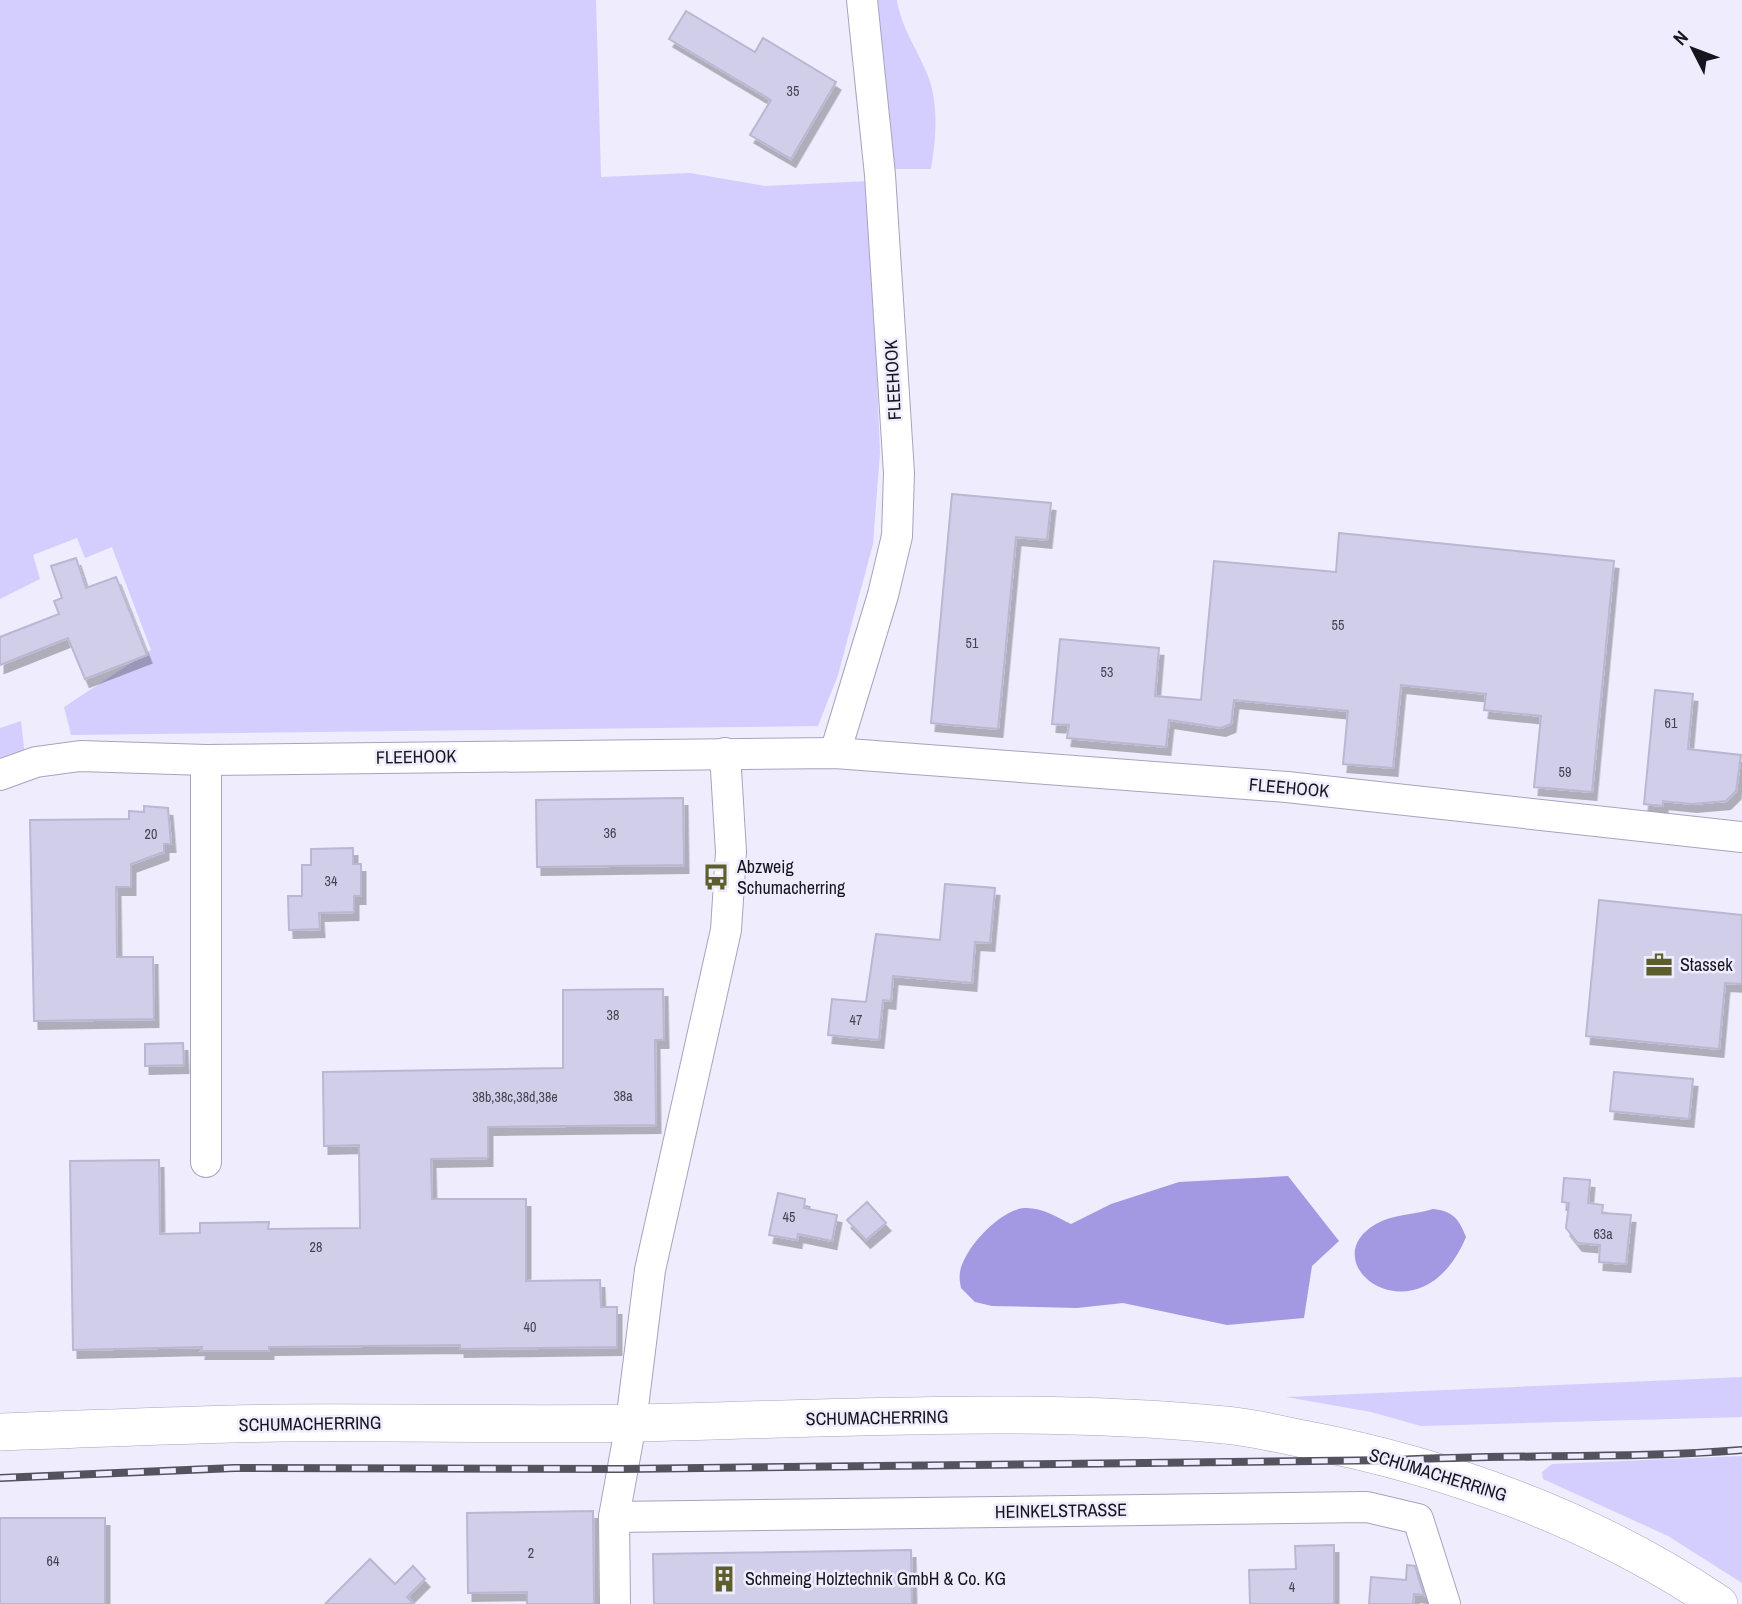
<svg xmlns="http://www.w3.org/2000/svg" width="1742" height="1604" viewBox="0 0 1742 1604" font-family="'Archivo Narrow',sans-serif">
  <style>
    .green { fill: #d3cefe }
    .water { fill: #a399e3 }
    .building { fill: #d1ceea; stroke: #b9b7d2; stroke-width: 2; filter: url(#shadow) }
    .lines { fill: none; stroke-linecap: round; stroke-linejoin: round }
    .minor-casing { stroke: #a6a4be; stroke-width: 32 }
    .major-casing { stroke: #a6a4be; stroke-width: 38 }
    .minor { stroke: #fff; stroke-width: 30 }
    .major { stroke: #fff; stroke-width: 37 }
    .rail-casing { stroke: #54525e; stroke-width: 8 }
    .rail { stroke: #eeecfd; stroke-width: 5; stroke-dasharray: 16; stroke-linecap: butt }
    .labels { text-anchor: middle; stroke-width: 5; stroke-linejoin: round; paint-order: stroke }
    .number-label { font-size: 14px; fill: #454351 }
    .street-label { font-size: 18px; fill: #16151e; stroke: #eeecfd }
    .poi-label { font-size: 18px; fill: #16151e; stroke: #eeecfd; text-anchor: start }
  </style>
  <defs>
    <filter id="shadow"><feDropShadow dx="4.5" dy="8" stdDeviation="0" flood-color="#0004"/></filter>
  </defs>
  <rect width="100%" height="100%" fill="#eeecfd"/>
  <g class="green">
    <path d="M0,0H596L601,177L690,173L765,186L869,181L880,453L873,544L838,675L818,726L71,735L64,707L151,650L112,547L85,558L77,538L33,555L40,579L0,599Z"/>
    <path d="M877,0H897C901,28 918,50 928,76C939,105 936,140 931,169H894Z"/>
    <path d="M21,721L25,757L0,767V728Z"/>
    <path d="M1742,1377V1417L1421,1426L1371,1412L1286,1397Z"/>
    <path d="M1742,1456V1583L1668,1536L1543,1479L1542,1472L1552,1464Z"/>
  </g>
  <g class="water">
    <path d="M1288,1176L1339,1241L1312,1266L1304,1318L1227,1325L1123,1303L1077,1308L992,1306L975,1302L961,1288C960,1283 959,1277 960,1272C964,1248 1000,1210 1024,1208C1041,1207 1057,1217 1071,1224L1111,1204L1179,1182Z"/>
    <path d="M1433,1209C1453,1211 1459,1219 1466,1237C1420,1347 1308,1263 1376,1224C1393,1214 1414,1215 1433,1209Z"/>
  </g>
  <g class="building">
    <path d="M686,11L755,52L763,38L836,82L791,159L750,135L771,100L669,39Z"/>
    <path d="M952,494L1051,503L1047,540L1016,537L998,729L931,723Z"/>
    <path d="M1339,533L1614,561L1592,792L1534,787L1541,716L1484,710L1486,694L1401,685L1393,768L1343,764L1348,711L1234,700L1231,724L1221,728L1169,720L1166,747L1067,738L1069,725L1052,724L1060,639L1159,648L1155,696L1201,700L1214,561L1336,572Z"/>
    <path d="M76,558L86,588L116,577L147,655L85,679L68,638L0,665V637L59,614L54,601L62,598L51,566Z"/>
    <path d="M1655,690L1693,694L1688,749L1741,755L1736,791L1726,801L1692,804L1663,801V806L1644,804Z"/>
    <path d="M683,798L684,865L537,867L536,800Z"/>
    <path d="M144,806L168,808L171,844H164V852L131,864V887H116L117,957H153L154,1019L34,1021L30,820L129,819V811L144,812Z"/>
    <path d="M353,848V864H361V896H354V912L319,913L320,929L289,930L288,896H302V865H311V849Z"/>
    <path d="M945,884L995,888L990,943L975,942L972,983L893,976L891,1001L883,1000L879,1040L828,1035L832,999L866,1002L876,934L940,940Z"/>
    <path d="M1599,900L1742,915V984L1725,983L1719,1049L1586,1036Z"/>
    <path d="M663,989L664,1040H655L656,1125L488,1127V1158L431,1159L432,1199H526V1281L600,1280L601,1307H617V1347L460,1349V1345L269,1347V1351H201L202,1347L73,1350L70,1161L159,1160L160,1234L200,1233V1223L269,1222L268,1229L360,1228L359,1145L324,1146L323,1072L563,1068V990Z"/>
    <path d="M183,1043L184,1065L145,1066V1044Z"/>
    <path d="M1614,1072L1693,1079L1689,1119L1610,1111Z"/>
    <path d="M1564,1178L1590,1180L1588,1203L1603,1205L1602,1213L1631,1215L1626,1264L1599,1262L1600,1245L1578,1243L1566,1228L1569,1203L1562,1202Z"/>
    <path d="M778,1193L805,1199L804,1208L837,1215L832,1241L798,1234L797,1240L769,1235Z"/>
    <path d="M867,1202L886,1223L866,1240L847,1220Z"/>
    <path d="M593,1511L594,1604H527V1592L468,1593L467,1513Z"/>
    <rect x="0" y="1518" width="105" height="86"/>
    <path d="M1334,1545V1604H1250L1249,1570L1296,1569L1295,1546Z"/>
    <path d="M911,1550L912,1604H654L653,1554Z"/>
    <path d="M370,1559L395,1584L413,1566L425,1579L407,1597L414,1604H325Z"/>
    <path d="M1407,1565L1415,1566L1424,1595L1414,1594L1413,1604H1369L1371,1577L1406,1580Z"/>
  </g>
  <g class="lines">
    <g class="minor-casing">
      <g id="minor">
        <path d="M835,753L883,595L897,536L899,473L880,175L862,0"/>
        <path d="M206,760V1162"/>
        <path d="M0,775L36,762L80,756L206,760L835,753L1287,787L1742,837"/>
        <path d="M614,1517L1367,1507L1418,1519L1445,1604"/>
        <path d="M615,1604L614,1517L631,1423L650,1270L726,930L731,852L725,753"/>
      </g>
    </g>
    <g class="major-casing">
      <path id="major" d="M0,1432C94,1429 188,1424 282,1423C400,1422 517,1425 635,1423C831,1419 1030,1406 1225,1425C1251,1427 1278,1434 1303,1439C1449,1467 1595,1520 1719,1604"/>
    </g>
    <use href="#minor" class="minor"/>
    <use href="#major" class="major"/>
    <g class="rail-casing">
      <path id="rail" d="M0,1478L234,1468L621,1469L1399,1460C1513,1454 1628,1459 1742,1450"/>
    </g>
    <use href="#rail" class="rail"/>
  </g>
  <defs>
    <g id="bus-bare" transform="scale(2.1)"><path d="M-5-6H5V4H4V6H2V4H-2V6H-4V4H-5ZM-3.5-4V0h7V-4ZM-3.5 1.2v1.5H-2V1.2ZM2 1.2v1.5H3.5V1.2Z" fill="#5d5e2b" stroke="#eeecfd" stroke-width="2.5" paint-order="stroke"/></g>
    <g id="office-bare" transform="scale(2.1)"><path d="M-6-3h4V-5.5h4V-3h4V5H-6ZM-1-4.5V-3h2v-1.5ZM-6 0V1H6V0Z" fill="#5d5e2b" stroke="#eeecfd" stroke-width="2.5" paint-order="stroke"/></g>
    <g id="building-bare" transform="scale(2.1)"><path d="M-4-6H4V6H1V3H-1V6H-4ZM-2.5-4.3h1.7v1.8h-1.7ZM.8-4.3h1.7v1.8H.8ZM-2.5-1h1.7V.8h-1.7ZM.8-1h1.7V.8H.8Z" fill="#5d5e2b" stroke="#eeecfd" stroke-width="2.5" paint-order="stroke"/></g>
  </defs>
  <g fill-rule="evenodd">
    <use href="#bus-bare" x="716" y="877"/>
    <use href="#office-bare" x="1659" y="965"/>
    <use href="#building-bare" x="724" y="1579"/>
  </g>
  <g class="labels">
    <g class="number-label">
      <text x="793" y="96">35</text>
      <text x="1338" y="630">55</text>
      <text x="972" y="648">51</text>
      <text x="1107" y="677">53</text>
      <text x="1671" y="728">61</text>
      <text x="1565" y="777">59</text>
      <text x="610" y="838">36</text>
      <text x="151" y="839">20</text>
      <text x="331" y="886">34</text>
      <text x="613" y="1020">38</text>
      <text x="856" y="1025">47</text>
      <text x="623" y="1101">38a</text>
      <text x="515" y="1102">38b,38c,38d,38e</text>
      <text x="789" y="1222">45</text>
      <text x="1603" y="1239">63a</text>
      <text x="316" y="1252">28</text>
      <text x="530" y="1332">40</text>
      <text x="531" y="1558">2</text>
      <text x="53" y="1566">64</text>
      <text x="1292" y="1592">4</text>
    </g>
    <g class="street-label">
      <text transform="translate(893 380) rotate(-93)" y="6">FLEEHOOK</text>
      <text transform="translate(416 757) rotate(-1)" y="6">FLEEHOOK</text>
      <text transform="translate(1289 788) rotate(5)" y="6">FLEEHOOK</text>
      <text transform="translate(877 1418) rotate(-1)" y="6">SCHUMACHERRING</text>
      <text transform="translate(310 1424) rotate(-1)" y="6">SCHUMACHERRING</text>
      <text transform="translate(1438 1475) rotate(17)" y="6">SCHUMACHERRING</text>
      <text transform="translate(1061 1511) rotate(-1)" y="6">HEINKELSTRASSE</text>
    </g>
    <g class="poi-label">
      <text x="737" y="873">Abzweig<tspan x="737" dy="21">Schumacherring</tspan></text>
      <text x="1680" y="971">Stassek</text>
      <text x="745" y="1585">Schmeing Holztechnik GmbH &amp; Co. KG</text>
    </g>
  </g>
  <g transform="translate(1693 49) rotate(312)" stroke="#eeecfd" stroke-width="5" paint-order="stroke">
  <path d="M0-5L12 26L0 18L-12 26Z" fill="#16151e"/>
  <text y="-10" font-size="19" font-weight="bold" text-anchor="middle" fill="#16151e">N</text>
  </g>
</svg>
